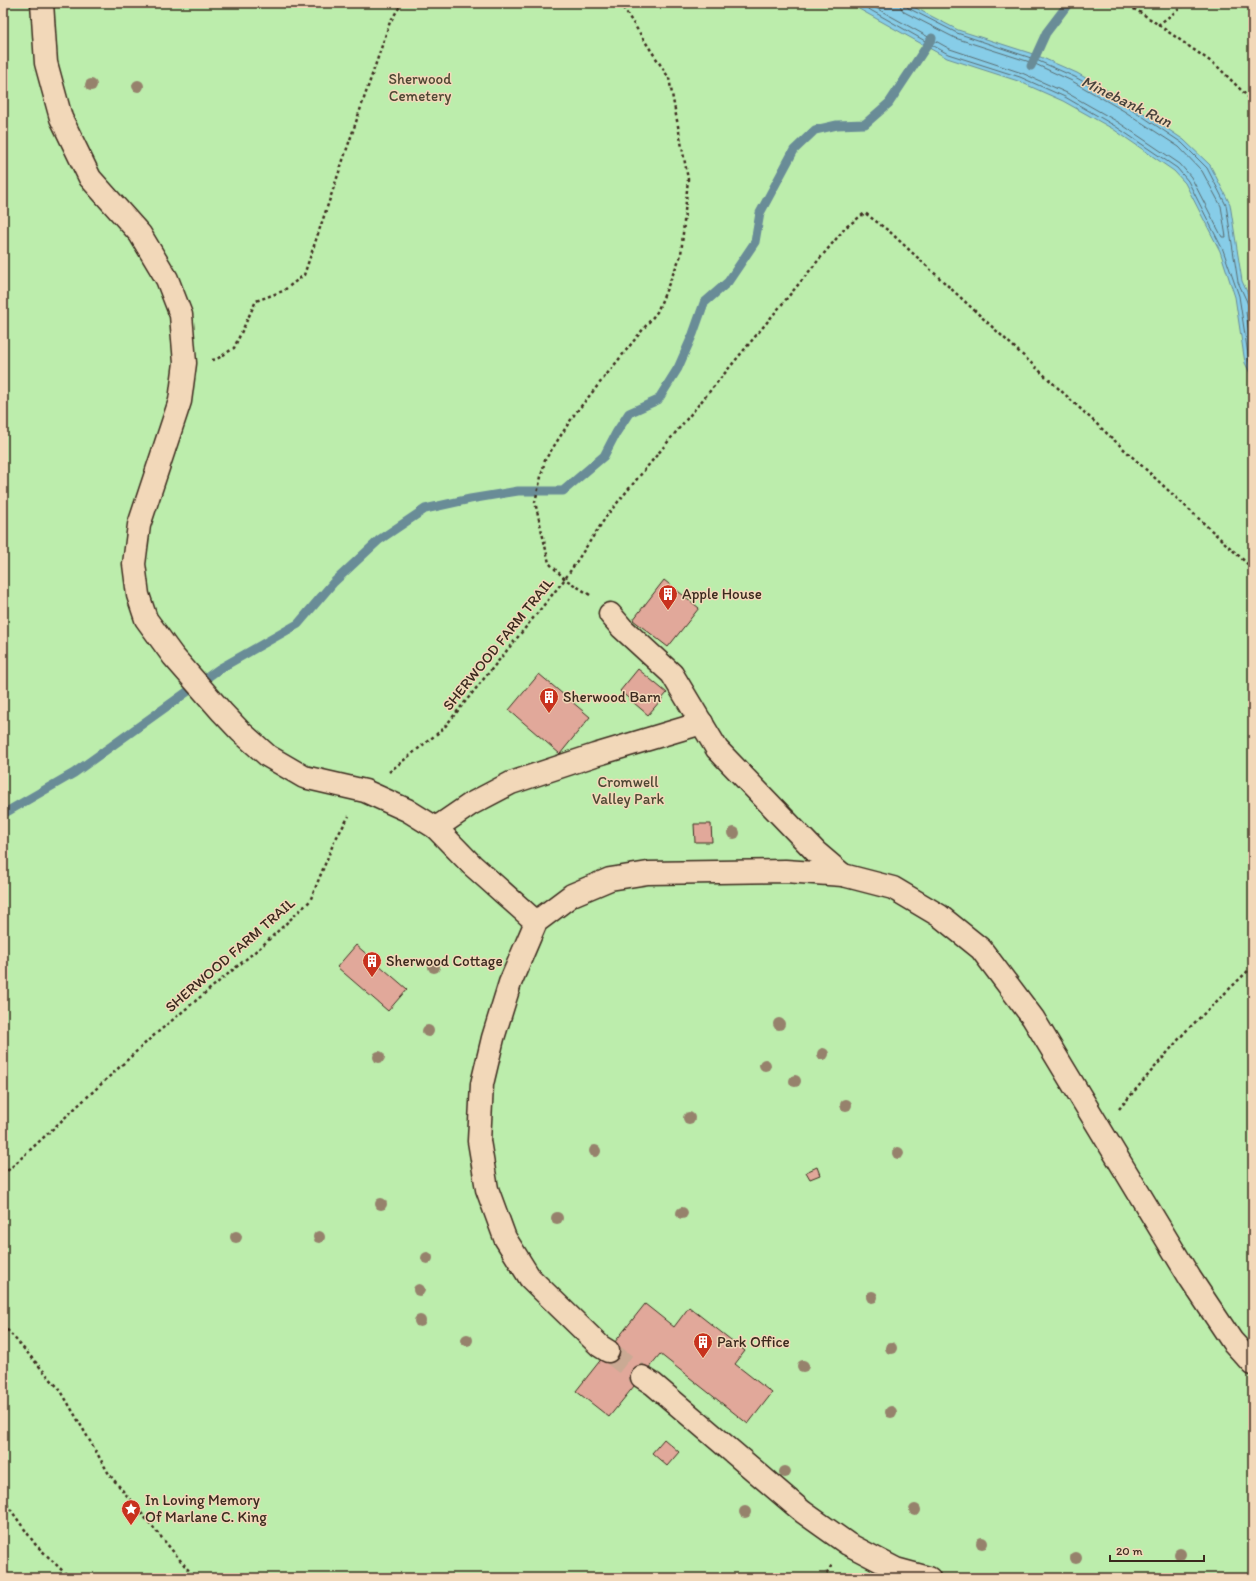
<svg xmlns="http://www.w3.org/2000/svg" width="1256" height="1581" viewBox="0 0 1256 1581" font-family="Itim,sans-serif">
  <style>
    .green { fill: #bcedac; stroke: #7c8c65 }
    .water { fill: #87cde8; stroke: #698c97 }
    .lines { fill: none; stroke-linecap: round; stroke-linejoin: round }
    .shore { stroke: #596b6f; stroke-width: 1 }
    .stream { stroke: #698c97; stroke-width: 9 }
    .building { fill: #e1a89a; stroke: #3b2a1e }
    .minor-tunnel { stroke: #caaa94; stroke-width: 22; stroke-dasharray: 22 11; stroke-linecap: butt }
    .minor-casing { stroke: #3b2a1e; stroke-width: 25 }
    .path { stroke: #3b2a1e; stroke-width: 2.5; stroke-dasharray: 3 3; stroke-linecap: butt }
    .minor { stroke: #f2d8b9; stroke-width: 22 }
    .tree { fill: #96826c }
    .labels { text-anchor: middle; stroke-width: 3; stroke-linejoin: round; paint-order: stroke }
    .park-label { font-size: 15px; fill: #4e4733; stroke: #f2d8b9 }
    .poi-label { font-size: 15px; fill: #3b2a1e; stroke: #f2d8b9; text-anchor: start }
    .street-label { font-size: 15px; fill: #3b2a1e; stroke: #f2d8b9 }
    .water-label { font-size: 16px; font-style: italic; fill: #46423c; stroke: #f2d8b9 }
  </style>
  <rect width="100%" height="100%" fill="#eecab1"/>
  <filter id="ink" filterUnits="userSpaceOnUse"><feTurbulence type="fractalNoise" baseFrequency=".025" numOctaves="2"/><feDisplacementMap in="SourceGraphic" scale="8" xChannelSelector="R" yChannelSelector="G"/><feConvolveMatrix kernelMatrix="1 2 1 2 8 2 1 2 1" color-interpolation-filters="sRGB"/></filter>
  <g filter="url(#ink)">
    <rect class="green" x="3" y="3" width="1250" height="1575"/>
    <path class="water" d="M851,3H906L958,30L1036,55L1077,73L1129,103L1184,140L1210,165L1230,204L1242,281L1253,305V379L1245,363L1235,297L1220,251L1185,183L1174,171L1113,129L1063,101L1018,81L947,58L859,9Z"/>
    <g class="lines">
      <g class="shore">
        <path d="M858,3L948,54L1020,77L1065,97L1115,126L1177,168L1188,181L1223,250L1239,296L1249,361L1253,370"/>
        <path d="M867,3L950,49L1022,73L1067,93L1118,122L1180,164L1191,177L1222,237H1226L1221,206L1202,171L1179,147L1124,111L1072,81L1033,63L955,38L904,12L901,8L900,3"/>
        <path d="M905,3L908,8L957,33L1034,59L1075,77L1127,106L1182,143L1207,168L1226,205L1238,282L1248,304L1253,306"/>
        <path d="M1253,311L1248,310L1246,312L1253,358"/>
      </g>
      <g class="stream">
        <path d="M1031,66L1046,33L1068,4"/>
        <path d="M3,814L74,773L219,669L298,624L333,583L379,540L425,509L470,499L518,491H563L604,456L616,433L629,413L658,400L678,368L693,334L704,303L728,282L755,242L760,213L794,150L815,130L837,125L865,124L889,103L932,38"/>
      </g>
    </g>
    <g class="building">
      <path d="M664,580L699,608L668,647L633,620Z"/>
      <path d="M638,669L667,693L648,715L620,691Z"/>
      <path d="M539,674L590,717L560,754L509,710Z"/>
      <path d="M694,824H711L712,842H695Z"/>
      <path d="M356,945L407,989L388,1011L337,967Z"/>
      <path d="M817,1167L820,1175L810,1179L806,1172Z"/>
      <path d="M645,1304L674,1327L689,1307L745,1351L735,1364L772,1393L748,1424L660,1354L609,1417L576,1391Z"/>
      <path d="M664,1439L679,1452L667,1466L652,1453Z"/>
    </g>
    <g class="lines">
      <path class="minor-tunnel" d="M608,1351L642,1377"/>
      <g class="minor-casing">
        <g id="minor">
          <path d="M42,3L46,63L61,118L90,178L140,234L167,279L181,315L185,363L180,401L139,525L134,564L138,595L146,619L173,656L222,712L240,731L268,756L304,777L365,791L407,810L436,828L472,865L536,922"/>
          <path d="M610,614L622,628L672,674L717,749L816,852L843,875"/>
          <path d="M436,828L471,804L511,783L595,755L702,723"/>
          <path d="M608,1351L600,1346L530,1278L505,1238L487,1189L479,1141L482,1084L493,1038L510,983L536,922L572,895L610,879L648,873L785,871L843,875L893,888L940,916L981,949L1033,1018L1190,1278L1232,1341L1253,1364"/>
          <path d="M642,1377L653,1384L803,1512L848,1544L896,1569L929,1578"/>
        </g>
      </g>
      <g class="path">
        <path d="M1123,3L1143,14L1217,66L1253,102"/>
        <path d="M1158,25L1187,3"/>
        <path d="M212,360L217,359L234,348L256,301L283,291L304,275L390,22L402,3"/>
        <path d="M590,595L565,579L549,563L535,502L545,460L574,415L657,312L681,255L688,179L669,78L620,3"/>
        <path d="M389,772L443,729L565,579L608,514L846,227L865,213L890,232L1253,569"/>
        <path d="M1119,1109L1185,1032L1253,966"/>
        <path d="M3,1175L152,1037L263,945L310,901L334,842L349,816"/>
        <path d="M3,1325L61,1391L109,1474L195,1578"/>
        <path d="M3,1499L35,1544L70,1578"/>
        <path d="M823,1578L832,1565"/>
      </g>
      <use href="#minor" class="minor"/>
    </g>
    <g class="tree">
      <circle cx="91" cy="85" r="6"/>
      <circle cx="138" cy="86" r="6"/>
      <circle cx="734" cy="833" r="6"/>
      <circle cx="434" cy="967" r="6"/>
      <circle cx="779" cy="1024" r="6"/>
      <circle cx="428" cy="1031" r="6"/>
      <circle cx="823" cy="1054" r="6"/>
      <circle cx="379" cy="1057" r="6"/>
      <circle cx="765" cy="1065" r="6"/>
      <circle cx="795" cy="1081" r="6"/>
      <circle cx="846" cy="1105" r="6"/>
      <circle cx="689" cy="1118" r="6"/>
      <circle cx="595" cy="1151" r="6"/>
      <circle cx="898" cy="1153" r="6"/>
      <circle cx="381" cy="1204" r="6"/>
      <circle cx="682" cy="1213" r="6"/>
      <circle cx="557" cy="1218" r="6"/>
      <circle cx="236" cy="1237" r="6"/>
      <circle cx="319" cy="1237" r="6"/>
      <circle cx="427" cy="1258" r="6"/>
      <circle cx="419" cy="1290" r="6"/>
      <circle cx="872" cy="1297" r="6"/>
      <circle cx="420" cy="1321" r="6"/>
      <circle cx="467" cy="1340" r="6"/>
      <circle cx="891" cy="1348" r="6"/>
      <circle cx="803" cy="1366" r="6"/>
      <circle cx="891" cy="1412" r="6"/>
      <circle cx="785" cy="1472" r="6"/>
      <circle cx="915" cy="1510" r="6"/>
      <circle cx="745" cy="1512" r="6"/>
      <circle cx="982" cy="1543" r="6"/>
      <circle cx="1180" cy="1554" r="6"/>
      <circle cx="1076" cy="1558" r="6"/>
    </g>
  </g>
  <defs>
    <g id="building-pin" transform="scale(1)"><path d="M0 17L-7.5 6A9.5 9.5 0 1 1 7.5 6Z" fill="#c8321e" stroke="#f2d8b9"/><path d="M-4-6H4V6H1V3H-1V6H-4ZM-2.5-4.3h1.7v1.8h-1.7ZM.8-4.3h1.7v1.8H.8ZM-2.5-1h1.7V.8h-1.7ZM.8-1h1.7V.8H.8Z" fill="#fff"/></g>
    <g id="sight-pin" transform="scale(1)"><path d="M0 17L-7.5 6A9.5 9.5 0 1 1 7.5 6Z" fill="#c8321e" stroke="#f2d8b9"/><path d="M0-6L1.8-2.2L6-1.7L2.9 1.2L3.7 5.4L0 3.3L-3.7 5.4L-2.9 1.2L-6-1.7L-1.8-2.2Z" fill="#fff"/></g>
  </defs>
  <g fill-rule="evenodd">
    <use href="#building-pin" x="668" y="594"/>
    <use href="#building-pin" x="549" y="697"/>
    <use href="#building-pin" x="372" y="961"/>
    <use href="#building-pin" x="703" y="1342"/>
    <use href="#sight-pin" x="131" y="1509"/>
  </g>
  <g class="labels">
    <g class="park-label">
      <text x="420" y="84">Sherwood<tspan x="420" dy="17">Cemetery</tspan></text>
      <text x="628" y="787">Cromwell<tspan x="628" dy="17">Valley Park</tspan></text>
    </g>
    <g class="poi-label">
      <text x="682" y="599">Apple House</text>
      <text x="563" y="702">Sherwood Barn</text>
      <text x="386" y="966">Sherwood Cottage</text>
      <text x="717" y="1347">Park Office</text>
      <text x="145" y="1505">In Loving Memory<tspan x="145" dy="17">Of Marlane C. King</tspan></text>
    </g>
    <g class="street-label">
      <text transform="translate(498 644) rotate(-51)" y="5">SHERWOOD FARM TRAIL</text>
      <text transform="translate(230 955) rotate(-41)" y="5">SHERWOOD FARM TRAIL</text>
    </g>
    <g class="water-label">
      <text transform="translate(1127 101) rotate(26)" y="6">Minebank Run</text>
    </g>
  </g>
  <rect width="1256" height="1581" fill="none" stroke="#f2d8b9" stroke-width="16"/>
  <rect x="8" y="8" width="1240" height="1565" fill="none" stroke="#3b2a1e" stroke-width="1.5" filter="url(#ink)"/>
  <path d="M1110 1555v6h94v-6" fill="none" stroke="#3b2a1e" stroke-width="2"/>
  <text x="1116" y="1555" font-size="12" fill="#3b2a1e" stroke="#f2d8b9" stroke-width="3" paint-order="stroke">20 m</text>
</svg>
